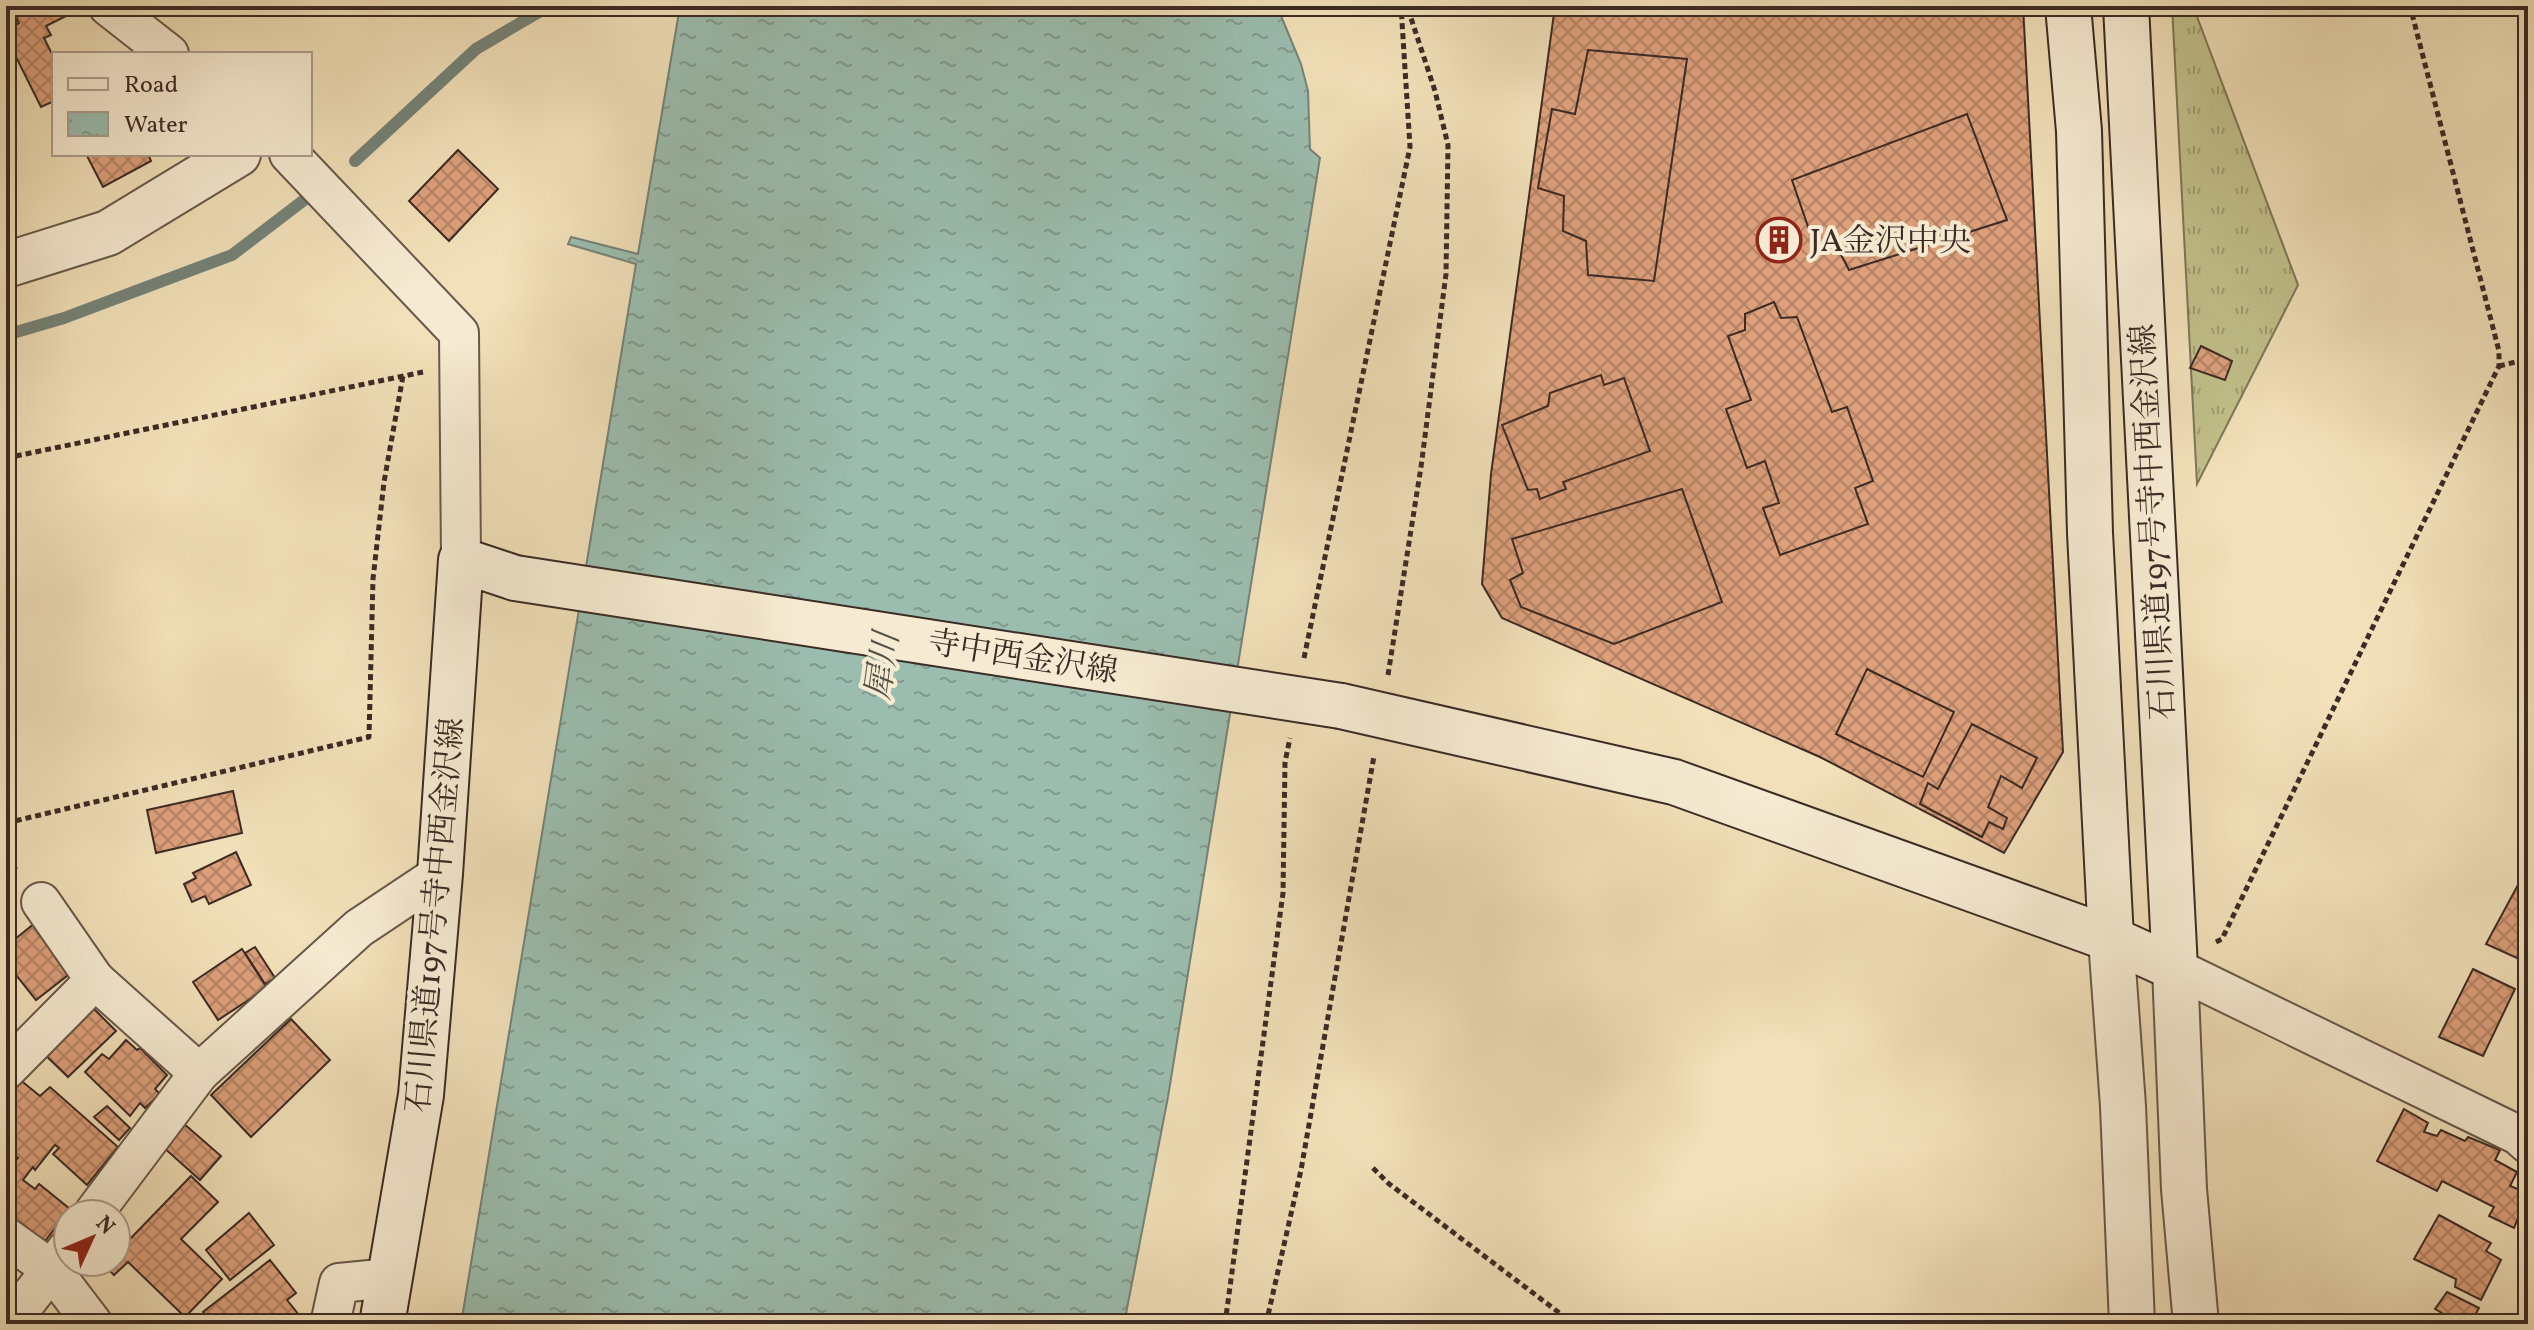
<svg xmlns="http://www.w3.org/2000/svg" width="2534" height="1330" viewBox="0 0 2534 1330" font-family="Vollkorn,'Noto Serif JP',serif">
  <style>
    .grass { fill: url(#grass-tufts); stroke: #7e7658; stroke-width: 2 }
    .water { fill: url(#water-ripples); stroke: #758378; stroke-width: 2 }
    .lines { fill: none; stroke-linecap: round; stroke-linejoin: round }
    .stream { stroke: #758378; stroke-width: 12 }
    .building { fill: url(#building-cross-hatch); stroke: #3b2b25; stroke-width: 2 }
    .minor-casing { stroke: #68584a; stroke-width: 42 }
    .tertiary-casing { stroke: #68584a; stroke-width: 48 }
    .secondary-casing { stroke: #3b2b25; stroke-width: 48 }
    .path { stroke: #3b2b25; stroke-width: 5; stroke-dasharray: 6 4; stroke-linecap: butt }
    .minor { stroke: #f6ebd2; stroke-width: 38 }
    .tertiary { stroke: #f6ebd2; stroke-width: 44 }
    .secondary { stroke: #f6ebd2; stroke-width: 44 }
    .secondary-bridge-casing { stroke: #3b2b25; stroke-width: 48; stroke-linecap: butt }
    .secondary-bridge { stroke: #f6ebd2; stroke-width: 44 }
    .labels { text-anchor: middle; stroke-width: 8; stroke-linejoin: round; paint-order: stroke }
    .poi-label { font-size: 32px; fill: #3b2b25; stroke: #f6ebd2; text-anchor: start }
    .street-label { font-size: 32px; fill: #3b2b25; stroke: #f6ebd2 }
    .water-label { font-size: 34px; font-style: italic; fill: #535048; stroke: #f6ebd2 }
  </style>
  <defs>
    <pattern id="grass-tufts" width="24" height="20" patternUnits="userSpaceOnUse" patternTransform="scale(2)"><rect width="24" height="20" fill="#c1c08a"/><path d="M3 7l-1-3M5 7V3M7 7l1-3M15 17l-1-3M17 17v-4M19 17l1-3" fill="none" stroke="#9e9c71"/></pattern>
    <pattern id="water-ripples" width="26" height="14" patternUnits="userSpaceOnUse" patternTransform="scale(2)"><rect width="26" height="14" fill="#9bbdaf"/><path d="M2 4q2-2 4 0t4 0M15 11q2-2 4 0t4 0" fill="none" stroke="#809a8e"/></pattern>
    <pattern id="building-cross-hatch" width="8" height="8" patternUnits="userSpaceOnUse" patternTransform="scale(2)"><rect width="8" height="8" fill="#dda07b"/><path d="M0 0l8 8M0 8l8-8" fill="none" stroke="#b48365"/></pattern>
  </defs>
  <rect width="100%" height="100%" fill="#f1e0b9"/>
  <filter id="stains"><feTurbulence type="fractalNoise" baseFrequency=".0025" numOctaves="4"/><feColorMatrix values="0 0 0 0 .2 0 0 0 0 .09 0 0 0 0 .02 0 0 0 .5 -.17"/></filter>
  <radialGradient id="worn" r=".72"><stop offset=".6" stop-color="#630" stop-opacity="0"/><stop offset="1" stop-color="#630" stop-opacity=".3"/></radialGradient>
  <path class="grass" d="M2172,6H2193L2298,285L2197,484Z"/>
  <path class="water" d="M680,6H1277L1301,64L1308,91L1310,149L1320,158L1168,1097L1124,1324H461L636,264L568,244L571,237L638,254Z"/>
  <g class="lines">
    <g class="stream">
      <path d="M355,161L476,49L549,6"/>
      <path d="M6,335L64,318L232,255L308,197"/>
    </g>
  </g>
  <g class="building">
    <path d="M17,6H61L66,16L46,26L51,35L44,38L54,58V101L41,107L6,37V30L19,23L12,8Z"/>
    <path d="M1555,6H2023L2063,752L2004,853L1820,757L1502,618L1482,584L1491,474Z"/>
    <path d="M1588,50L1687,59L1654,281L1588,275L1586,241L1563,231L1564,196L1538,188L1552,109L1575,114Z"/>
    <path d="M1967,114L2007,220L1849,270L1833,239L1815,247L1792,180Z"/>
    <path d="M458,150L498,189L449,241L409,201Z"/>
    <path d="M86,154H148L151,161L103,187Z"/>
    <path d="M1774,302L1781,318L1797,317L1832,412L1847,407L1873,481L1855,488L1868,524L1780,555L1763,508L1779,503L1765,461L1747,468L1726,409L1751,400L1728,336L1745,330V314Z"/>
    <path d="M2201,346L2232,361L2225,380L2190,368Z"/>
    <path d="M1601,375L1604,385L1624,378L1650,451L1563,482L1566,489L1540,499L1537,489L1528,490L1502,425L1548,406L1550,393Z"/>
    <path d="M1682,489L1722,602L1614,644L1521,607L1510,580L1523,573L1512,539Z"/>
    <path d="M1867,669L1954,712L1923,777L1836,734Z"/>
    <path d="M1972,724L2037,758L2022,788L2001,776L1988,807L2007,818L2003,829L1989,822L1982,837L1920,804L1928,783L1938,789Z"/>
    <path d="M233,791L242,833L156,853L147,810Z"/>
    <path d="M236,852L251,885L209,904L205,896L192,902L184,884L196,878L193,873Z"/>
    <path d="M2519,883L2528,887V963L2486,944Z"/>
    <path d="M35,923L72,972L36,1000L8,965L6,966V941L9,944Z"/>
    <path d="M255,947L275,978L265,984L245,953Z"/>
    <path d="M242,949L267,988L218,1020L193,982Z"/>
    <path d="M2473,969L2515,989L2483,1056L2439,1037Z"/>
    <path d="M87,1002L116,1031L68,1077L40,1050Z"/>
    <path d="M291,1019L330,1060L251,1137L211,1095Z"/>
    <path d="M126,1040L137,1050L140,1048L167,1075L155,1089L160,1094L145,1108L140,1103L130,1116L85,1072L102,1054L109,1059Z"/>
    <path d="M19,1079L40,1096L50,1087L118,1147L87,1185L53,1154L59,1148L55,1145L35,1170L33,1167L23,1180L35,1189L39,1184L70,1209L42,1245L6,1216V1166L8,1168L18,1158L6,1147V1092Z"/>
    <path d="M107,1106L130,1128L119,1140L94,1117Z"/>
    <path d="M2404,1109L2428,1123L2424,1132L2437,1136L2441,1130L2465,1141L2468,1137L2500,1150L2495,1160L2517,1172L2510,1186L2528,1193L2514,1228L2489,1216L2494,1207L2442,1181L2437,1191L2377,1161Z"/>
    <path d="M183,1123L221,1156L200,1180L163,1147Z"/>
    <path d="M191,1176L218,1202L181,1239L222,1279L185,1317L128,1262L114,1275L101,1262H116V1223L131,1238Z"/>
    <path d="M249,1213L274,1245L230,1280L206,1250Z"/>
    <path d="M2439,1215L2491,1243L2486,1251L2501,1260L2481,1300L2455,1287L2456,1279L2414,1259Z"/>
    <path d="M270,1260L296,1293L287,1300L303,1320L301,1324H213L203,1312Z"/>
    <path d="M2447,1292L2479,1308L2470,1324H2461L2435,1309Z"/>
  </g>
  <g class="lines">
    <g class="minor-casing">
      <g id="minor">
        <path d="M108,6L169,54"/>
        <path d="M289,154L459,333L461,560"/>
        <path d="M41,902L95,980"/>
        <path d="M2175,968L2518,1135L2528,1144"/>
        <path d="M6,1070L95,980L199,1073L359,928L440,874"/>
        <path d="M93,1214L199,1073"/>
        <path d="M6,1237L52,1270L93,1324"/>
        <path d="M9,1324L68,1248"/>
        <path d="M330,1324L339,1283L390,1278"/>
      </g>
    </g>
    <g class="tertiary-casing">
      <g id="tertiary">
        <path d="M6,265L108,233L238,154"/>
        <path d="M2111,939L2123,1106L2132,1324"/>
        <path d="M2175,968L2184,1189L2196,1324"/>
      </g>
    </g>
    <g class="secondary-casing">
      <g id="secondary">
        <path d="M2068,6L2079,131L2090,533L2111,939"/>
        <path d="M1341,706L1674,782L2111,939L2175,968L2126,6"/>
        <path d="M382,1324L421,1095L440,874L461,560L515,578"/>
      </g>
    </g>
    <g class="path">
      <path d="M2499,366L2528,359"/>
      <path d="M6,458L423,372"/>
      <path d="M1304,658L1410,147L1401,6"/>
      <path d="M1388,675L1421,467L1446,274L1448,145L1435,91L1407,6"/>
      <path d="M6,823L369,737L373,579L384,482L403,376"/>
      <path d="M6,857L18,872"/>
      <path d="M2216,942L2222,939L2499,366V351L2410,6"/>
      <path d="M1373,1168L1388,1183L1574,1324"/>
      <path d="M1225,1324L1283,893L1285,762L1290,738"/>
      <path d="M1266,1324L1301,1170L1374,756"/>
    </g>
    <use href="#minor" class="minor"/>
    <use href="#tertiary" class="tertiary"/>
    <use href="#secondary" class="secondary"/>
    <g class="secondary-bridge-casing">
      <path id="secondary-bridge" d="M515,578L1341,706"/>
    </g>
    <use href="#secondary-bridge" class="secondary-bridge"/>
  </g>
  <defs>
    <g id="building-ring" transform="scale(2.3)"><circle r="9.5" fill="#f6ebd2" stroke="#8f2418" stroke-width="1.5"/><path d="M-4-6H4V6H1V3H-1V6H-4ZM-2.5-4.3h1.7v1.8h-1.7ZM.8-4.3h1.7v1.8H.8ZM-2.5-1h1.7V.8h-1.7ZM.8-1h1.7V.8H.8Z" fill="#8f2418"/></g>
  </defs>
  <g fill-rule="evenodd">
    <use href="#building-ring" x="1779" y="240"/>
  </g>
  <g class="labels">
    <g class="poi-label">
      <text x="1810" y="251">JA金沢中央</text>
    </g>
    <g class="street-label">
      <text transform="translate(2152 522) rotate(-93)" y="11">石川県道197号寺中西金沢線</text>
      <text transform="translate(1023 656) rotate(9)" y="11">寺中西金沢線</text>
      <text transform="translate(434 915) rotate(-85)" y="11">石川県道197号寺中西金沢線</text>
    </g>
    <g class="water-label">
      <text transform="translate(881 666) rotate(-82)" y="12">犀川</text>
    </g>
  </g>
  <rect width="2534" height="1330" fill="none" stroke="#f1e0b9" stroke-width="32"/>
  <rect x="8" y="8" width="2518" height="1314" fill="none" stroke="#3b2b25" stroke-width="4"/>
  <rect x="16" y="16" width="2502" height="1298" fill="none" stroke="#3b2b25" stroke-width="2"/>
  <rect x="52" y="52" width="260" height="104" fill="#f6ebd2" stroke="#ab9e8d" stroke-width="2"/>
  <rect x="68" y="78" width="40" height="12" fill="#f6ebd2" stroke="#ab9e8d" stroke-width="2"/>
  <text x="124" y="92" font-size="24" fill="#3b2b25">Road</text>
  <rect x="68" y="112" width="40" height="24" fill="url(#water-ripples)" stroke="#ab9e8d" stroke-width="2"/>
  <text x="124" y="132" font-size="24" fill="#3b2b25">Water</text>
  <g transform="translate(92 1238) rotate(46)"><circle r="38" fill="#f6ebd2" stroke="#ab9e8d" stroke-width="2"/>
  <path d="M0-6L14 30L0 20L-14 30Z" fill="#8f2418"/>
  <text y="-12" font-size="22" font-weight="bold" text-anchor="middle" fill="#3b2b25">N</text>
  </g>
  <rect width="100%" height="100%" filter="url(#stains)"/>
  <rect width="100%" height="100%" fill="url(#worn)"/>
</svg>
